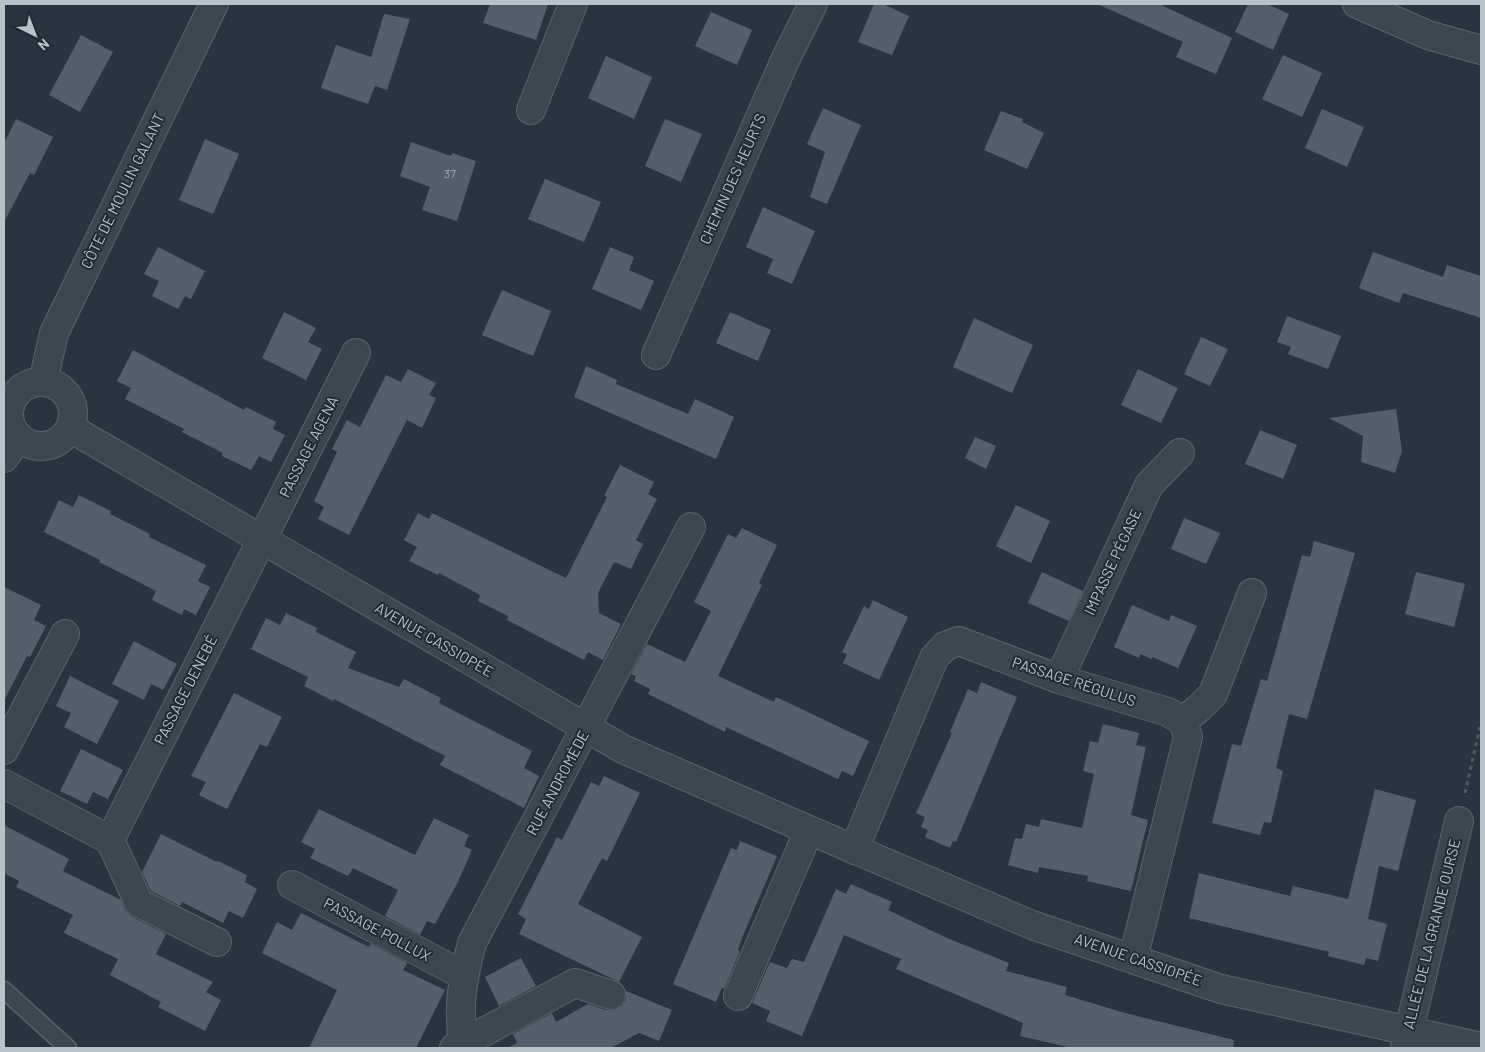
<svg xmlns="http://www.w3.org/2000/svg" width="1485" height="1052" viewBox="0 0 1485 1052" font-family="Barlow,sans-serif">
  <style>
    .building { fill: #545f6c }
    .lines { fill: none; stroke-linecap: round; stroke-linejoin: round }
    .service-casing { stroke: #5a646c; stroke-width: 19 }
    .minor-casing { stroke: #5a646c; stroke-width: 30 }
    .tertiary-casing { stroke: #5a646c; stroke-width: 30 }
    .path { stroke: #4b5e5f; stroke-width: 3; stroke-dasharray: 4 4; stroke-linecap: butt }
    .service { stroke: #3c464f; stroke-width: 16 }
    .minor { stroke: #3c464f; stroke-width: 28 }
    .tertiary { stroke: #3c464f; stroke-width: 28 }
    .labels { text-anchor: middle; stroke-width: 4; stroke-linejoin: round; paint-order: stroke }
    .number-label { font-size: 12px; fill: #a0a8b2 }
    .street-label { font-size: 15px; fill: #b9c1c9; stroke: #212b34 }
  </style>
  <rect width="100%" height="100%" fill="#28343f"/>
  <g class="building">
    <path d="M490,4H548L536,40L483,23Z"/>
    <path d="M874,4H883L909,16L892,55L858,42Z"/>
    <path d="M1097,4H1159L1232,38L1216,74L1176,57L1183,42Z"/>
    <path d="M1248,4H1267L1289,14L1273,50L1235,32Z"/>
    <path d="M711,12L752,30L737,65L695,46Z"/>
    <path d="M384,14L410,19L387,90L375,86L368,104L321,88L336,45L371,57Z"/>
    <path d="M81,35L113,52L80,112L49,95Z"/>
    <path d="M1283,55L1322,73L1302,117L1262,99Z"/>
    <path d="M606,56L652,77L634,119L588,98Z"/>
    <path d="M823,108L861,125L827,204L810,197L825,152L807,144Z"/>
    <path d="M1322,109L1364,127L1347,167L1305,148Z"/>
    <path d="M1001,111L1023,119L1022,122L1044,133L1027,169L984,150Z"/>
    <path d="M16,119L53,137L34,175L30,173L4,222V143Z"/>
    <path d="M665,119L702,134L681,182L645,166Z"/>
    <path d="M205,139L239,154L213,214L179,200Z"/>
    <path d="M411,142L451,156L452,153L476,161L457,221L422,210L430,187L400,176Z"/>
    <path d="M545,179L601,202L584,242L528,219Z"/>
    <path d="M763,207L815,231L792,284L767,273L773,259L746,247Z"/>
    <path d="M158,247L205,271L191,299L185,296L178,309L152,296L159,281L144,274Z"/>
    <path d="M610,247L634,257L629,270L654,281L641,310L592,289Z"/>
    <path d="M1373,252L1443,277L1447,265L1481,276V318L1403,293L1399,303L1359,288Z"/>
    <path d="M502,290L551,311L533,356L482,335Z"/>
    <path d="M284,312L316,328L308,342L322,349L306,380L262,358Z"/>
    <path d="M730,312L771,330L758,361L716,343Z"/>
    <path d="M1287,316L1341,336L1328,369L1288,354L1291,347L1277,342Z"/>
    <path d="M974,318L1033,345L1012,393L953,367Z"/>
    <path d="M1201,337L1228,349L1210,386L1184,374Z"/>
    <path d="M133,350L244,410L246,407L276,422L273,429L285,435L271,462L259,456L251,470L222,456L223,453L182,432L184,429L125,399L131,388L117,381Z"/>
    <path d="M586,366L617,380L616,384L688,414L695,399L734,417L716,459L574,397Z"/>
    <path d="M408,369L436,383L429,395L436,398L422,428L407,420L349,535L318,519L324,507L314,501L337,452L332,449L347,420L360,427L386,375L401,382Z"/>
    <path d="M1138,369L1178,388L1161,423L1121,405Z"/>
    <path d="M1396,409L1402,451L1395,473L1361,462L1363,436L1329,418Z"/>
    <path d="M1260,430L1297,445L1283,479L1245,464Z"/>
    <path d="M975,437L996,446L986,469L965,458Z"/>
    <path d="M620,465L654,482L648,494L657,499L636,540L643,544L631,569L614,562L598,593L599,613L621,624L603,660L588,652L584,660L507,620L508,616L478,601L480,595L439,573L438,575L409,561L417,547L404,540L418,513L429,519L432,513L566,578L607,497L604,496Z"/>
    <path d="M79,495L111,511L110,514L150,534L149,537L206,565L198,581L210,587L196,615L184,609L182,615L154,601L152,599L156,591L99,562L100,560L44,532L59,500L73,507Z"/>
    <path d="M1016,505L1050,521L1031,563L996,546Z"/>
    <path d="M1184,518L1220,533L1206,564L1171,549Z"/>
    <path d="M742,528L777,545L759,583L762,585L718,676L774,702L776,697L869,741L853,776L842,771L838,779L726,727L725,732L648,694L650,689L634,681L636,676L631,674L647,644L685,662L711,611L694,602L728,534L736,538Z"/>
    <path d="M1314,541L1355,553L1307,719L1289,714L1276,768L1283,771L1271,823L1264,822L1260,835L1212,823L1232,744L1241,746L1261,679L1267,681L1302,555L1310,557Z"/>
    <path d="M1042,572L1083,591L1069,621L1028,603Z"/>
    <path d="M1416,572L1465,584L1454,627L1405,614Z"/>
    <path d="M4,587L41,605L34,620L46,626L30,657L27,656L4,701Z"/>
    <path d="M873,600L908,617L879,680L843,663L847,654L842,652L864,606L869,609Z"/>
    <path d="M1132,605L1169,621L1171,615L1197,626L1178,668L1152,657V659L1140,654L1139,658L1114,647Z"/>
    <path d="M286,613L317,628L316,632L356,652L348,668L399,687L404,679L441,698L439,703L532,751L524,768L539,776L524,808L440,765L445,756L334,699L333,701L304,686L308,677L251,649L266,618L280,625Z"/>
    <path d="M134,641L177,664L163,690L151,684L144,700L112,684Z"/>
    <path d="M70,676L119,701L97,744L64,727L71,713L56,706Z"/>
    <path d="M981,682L1017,697L956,842L953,841L950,848L925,837L928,830L921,827L925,817L916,813L952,733L950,732L968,689L977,693Z"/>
    <path d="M234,693L282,717L267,747L260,744L227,809L199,795L206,782L191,776Z"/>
    <path d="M1103,724L1139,733L1136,745L1146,747L1131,815L1148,820L1131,891L1087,881L1088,876L1039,867L1038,873L1008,865L1015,838L1022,839L1026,824L1039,827L1041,819L1082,828L1094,774L1083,771L1090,741L1098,743Z"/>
    <path d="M81,749L123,770L108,799L93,792L87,804L60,791Z"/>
    <path d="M604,776L640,793L607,861L602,858L578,904L642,937L619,982L519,934L526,919L518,914L557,837L562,840L591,782L599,786Z"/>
    <path d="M1375,789L1416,800L1398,871L1379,866L1368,919L1387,924L1378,961L1366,958L1364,965L1328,956L1329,952L1189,918L1199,873L1290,896L1293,886L1348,899Z"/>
    <path d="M319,809L415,855L434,818L469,835L464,846L472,850L458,882L435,924L427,921L420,935L385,916L398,890L353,868L348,876L310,858L315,849L301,842Z"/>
    <path d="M4,825L69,859L63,871L121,900L125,910L132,917L166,934L156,954L213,982L206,992L221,1000L205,1031L158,1007L161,1002L110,975L118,959L64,933L73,915L16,887L19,881L4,873Z"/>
    <path d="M161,834L217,862L218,861L247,875L245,882L257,889L243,918L229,911L223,923L182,902L180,906L151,891L142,872Z"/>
    <path d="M740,841L777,856L742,938L738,950L740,951L724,989L722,988L716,1002L673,984L731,848L737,850Z"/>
    <path d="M851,884L892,902L888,910L947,938L1009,963L1006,971L1067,987L1065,995L1125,1013L1234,1040L1233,1048H1072L1020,1036L1023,1023L896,969L901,959L844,935L802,1036L766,1021L770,1011L752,1003L770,962L787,968L792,959L804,962L836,889L846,894Z"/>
    <path d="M301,913L369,947L371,944L407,963L403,970L445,990L416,1048H309L337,990L262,953L277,922L292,930Z"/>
    <path d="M521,958L536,986L499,1006L485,977Z"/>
    <path d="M626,991L672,1010L659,1041L639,1033L611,1048H507L517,1043L513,1034L552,1013L556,1022L588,1004L606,1010H615L622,1006L626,1000Z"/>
  </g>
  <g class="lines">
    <g class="service-casing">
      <path id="service" d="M4,990L68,1048"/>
    </g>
    <g class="minor-casing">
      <g id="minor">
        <path d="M1357,4L1428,35L1481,50"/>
        <path d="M531,110L573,4"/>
        <path d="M656,355L786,58L813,4"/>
        <path d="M70,428L623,749L809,830L1032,925L1221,989L1481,1047"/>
        <path d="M1059,679L1149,485L1180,453"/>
        <path d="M1183,721L1199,708L1213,694L1252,593"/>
        <path d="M4,750L65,634"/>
        <path d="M4,784L110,840L139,903L217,942"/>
        <path d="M110,840L356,353"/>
        <path d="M854,850L934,658L945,646L959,641L1059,679L1168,712L1183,721L1188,737L1133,959"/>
        <path d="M292,885L463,975"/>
        <path d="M738,996L809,830"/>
        <path d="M1405,1047L1459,821"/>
        <path d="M454,1048L575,983L611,995"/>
        <path d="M464,1048C457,1010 462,981 472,943L691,527"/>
      </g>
    </g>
    <g class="tertiary-casing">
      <g id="tertiary">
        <path d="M43,382L54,333L214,4"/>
        <circle cx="41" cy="414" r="32"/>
        <path d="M4,458L19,437"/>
      </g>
    </g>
    <path class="path" d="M1465,793L1481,723"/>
    <use href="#service" class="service"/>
    <use href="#minor" class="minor"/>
    <use href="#tertiary" class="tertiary"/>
  </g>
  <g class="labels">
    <g class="number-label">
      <text x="450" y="178">37</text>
    </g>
    <g class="street-label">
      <text transform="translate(733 179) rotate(-66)" y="5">CHEMIN DES HEURTS</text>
      <text transform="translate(123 191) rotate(-64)" y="5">CÔTE DE MOULIN GALANT</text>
      <text transform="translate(309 447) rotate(-63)" y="5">PASSAGE AGENA</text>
      <text transform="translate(1113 562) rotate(-65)" y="5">IMPASSE PÉGASE</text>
      <text transform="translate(434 640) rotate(30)" y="5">AVENUE CASSIOPÉE</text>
      <text transform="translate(1074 682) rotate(18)" y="5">PASSAGE RÉGULUS</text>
      <text transform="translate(186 690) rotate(-63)" y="5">PASSAGE DENEBÉ</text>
      <text transform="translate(558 783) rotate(-62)" y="5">RUE ANDROMÈDE</text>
      <text transform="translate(377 930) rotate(28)" y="5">PASSAGE POLLUX</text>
      <text transform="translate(1432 934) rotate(-76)" y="5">ALLÉE DE LA GRANDE OURSE</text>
      <text transform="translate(1138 960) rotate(19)" y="5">AVENUE CASSIOPÉE</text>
    </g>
  </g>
  <rect width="1485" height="1052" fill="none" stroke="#b9c1c9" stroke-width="10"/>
  <g transform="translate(35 35) rotate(138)" stroke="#212b34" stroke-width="4" paint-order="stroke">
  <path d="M0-4L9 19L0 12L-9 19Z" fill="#b9c1c9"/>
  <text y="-8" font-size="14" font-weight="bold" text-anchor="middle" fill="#b9c1c9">N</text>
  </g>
</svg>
